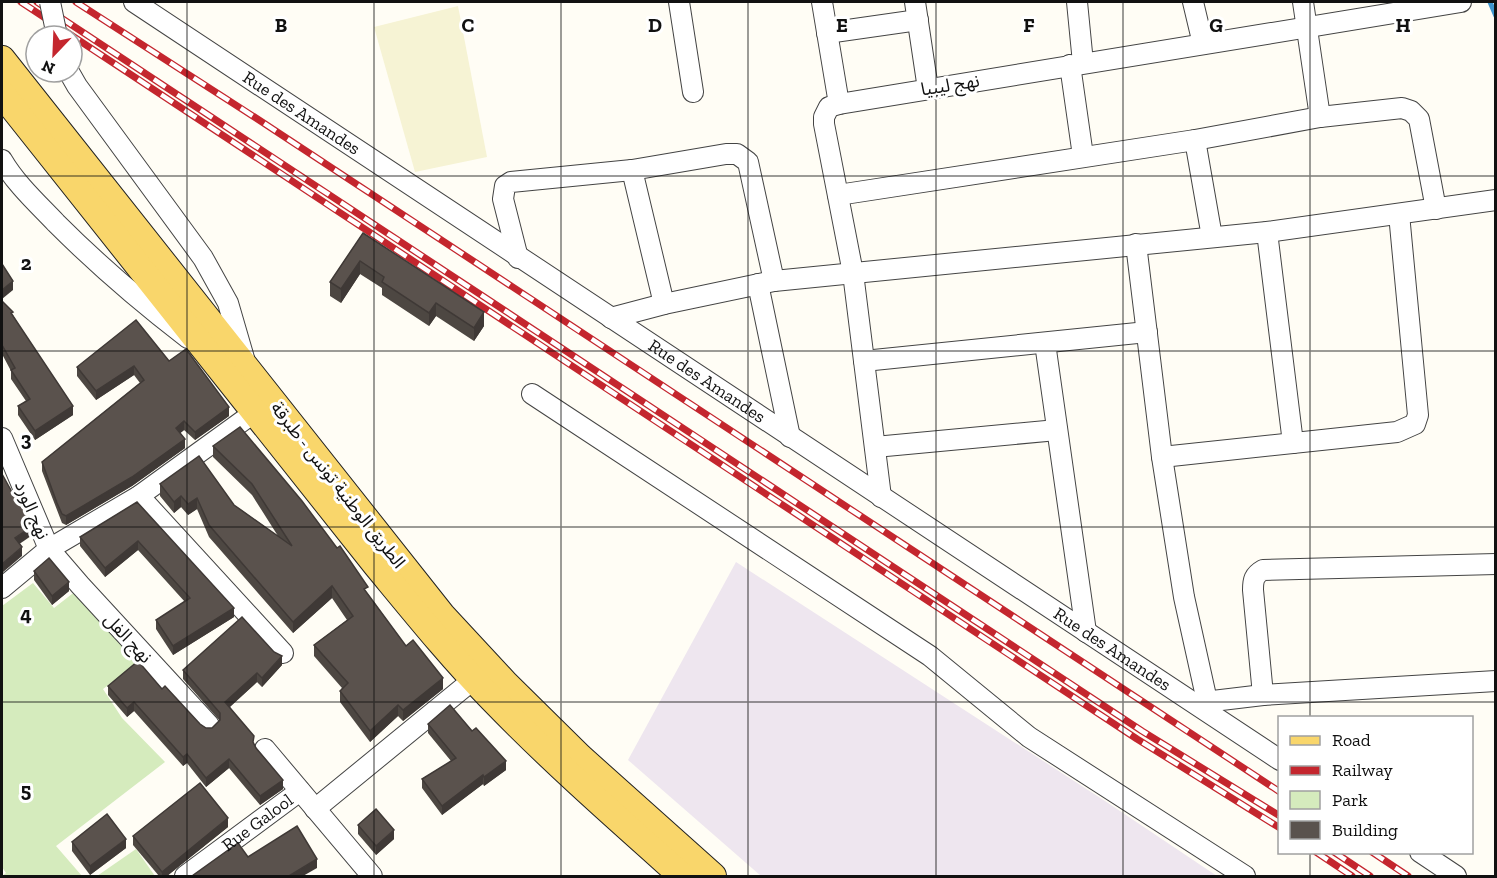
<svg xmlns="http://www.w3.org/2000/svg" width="1497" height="878" viewBox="0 0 1497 878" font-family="'Zilla Slab','Noto Sans Arabic',serif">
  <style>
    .industrial { fill: #eee6ef }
    .farmland { fill: #f6f3d4 }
    .green { fill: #d5ebbd }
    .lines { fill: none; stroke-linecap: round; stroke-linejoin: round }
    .stream { stroke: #3f96cf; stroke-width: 5 }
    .minor-casing { stroke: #444; stroke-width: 22 }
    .major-casing { stroke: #222; stroke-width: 28 }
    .minor { stroke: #fff; stroke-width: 20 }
    .major { stroke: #f9d66b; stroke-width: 26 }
    .rail-casing { stroke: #c4262e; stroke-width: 7 }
    .rail { stroke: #fff; stroke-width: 4.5; stroke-dasharray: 14; stroke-linecap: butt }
    .minor-bridge-casing { stroke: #444; stroke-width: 22; stroke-linecap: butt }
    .minor-bridge { stroke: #fff; stroke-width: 20 }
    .wall { fill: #4d4742 }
    .shaded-wall { fill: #3f3936 }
    .building { fill: #5a524d; stroke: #3f3936; stroke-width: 1.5 }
    .grid { fill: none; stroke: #111; stroke-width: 1.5; stroke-opacity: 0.55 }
    .labels { text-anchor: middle; stroke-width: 6; stroke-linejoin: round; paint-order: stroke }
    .street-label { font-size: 18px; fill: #111; stroke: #fff }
    .grid-label { font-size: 20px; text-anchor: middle; font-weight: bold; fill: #111; stroke: #fff; stroke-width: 6; stroke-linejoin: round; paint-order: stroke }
  </style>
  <rect width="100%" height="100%" fill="#fffdf5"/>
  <path class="industrial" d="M736,562L1105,801L1217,876H761L628,760Z"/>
  <path class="farmland" d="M458,6L487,157L415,172L374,27Z"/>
  <g class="green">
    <path d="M90,580L144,658L103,689L122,718L165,762L56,846L82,876H2L6,873L2,867V606L33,583L54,608Z"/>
    <path d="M136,849L155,876H97Z"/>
  </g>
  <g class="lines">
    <path class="stream" d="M1490,2L1496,16"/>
    <g class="minor-casing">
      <g id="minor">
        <path id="s1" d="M134,2L1280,760"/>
        <path d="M679,2L693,92"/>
        <path d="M822,2L839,104"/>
        <path d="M915,2L928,89"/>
        <path d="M1077,2L1083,63"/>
        <path d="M1193,2L1203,44"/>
        <path d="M1303,2L1320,117"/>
        <path d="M827,33L918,20"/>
        <path d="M1070,65L1083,156"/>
        <path d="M69,72L77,86L203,258L228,303L244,358"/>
        <path d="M1195,140L1212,237"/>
        <path d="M2,160C16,184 37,203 56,223C97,264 141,302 188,338"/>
        <path d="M632,170L664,304"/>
        <path d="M838,195L1195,140L1320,117L1402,108L1411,111L1419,119L1436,209"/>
        <path d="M1267,232L1293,443"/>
        <path d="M1136,244L1162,457L1184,597L1207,701"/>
        <path d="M518,258L503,199L505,186L511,182L632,170L726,154H737L748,162L774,281"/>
        <path d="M758,284L790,437"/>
        <path d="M611,318L664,304L774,281L1267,232L1496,200"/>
        <path d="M1045,343L1086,632"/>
        <path d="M864,361L1147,332"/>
        <path d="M532,394L930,656L1029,737L1245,876"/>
        <path d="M2,438L49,549L80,585L209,725"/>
        <path d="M875,447L1057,430"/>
        <path d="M1162,457L1397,432L1415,424L1418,415L1399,214"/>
        <path d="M139,496L283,653"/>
        <path d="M881,497L853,273L824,124V117L829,107L839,104L1461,2"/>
        <path d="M2,588L49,549L139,496L255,412"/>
        <path d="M1263,695L1253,590C1253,580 1254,575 1263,570L1496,564"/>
        <path d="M1196,703L1263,695L1496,681"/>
        <path d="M265,749L372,876"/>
        <path d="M315,809L474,679"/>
        <path d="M1420,852L1456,876"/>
        <path id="s2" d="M185,876L300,791"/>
      </g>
    </g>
    <g class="major-casing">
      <g id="major">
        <path d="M2,59L442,615L506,684L580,757L713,876"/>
        <path d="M2,94L376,565C414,611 451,657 492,699C553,762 618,819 682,876"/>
      </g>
    </g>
    <use href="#minor" class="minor"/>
    <use href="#major" class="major"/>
    <g class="rail-casing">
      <g id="rail">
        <path d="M21,2L1137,739L1280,828"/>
        <path d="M37,2L1142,731L1280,816"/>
        <path d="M76,2L259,120L1280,792"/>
        <path d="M1316,852L1352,876"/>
        <path d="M1334,852L1370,876"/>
        <path d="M1372,852L1408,876"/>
      </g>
    </g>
    <use href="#rail" class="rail"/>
    <g class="minor-bridge-casing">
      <path id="minor-bridge" d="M50,2L57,36"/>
    </g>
    <use href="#minor-bridge" class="minor-bridge"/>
  </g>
  <g class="wall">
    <path d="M363,233L484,326L474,341L436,316L429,326L382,295V288L360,274L341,303L330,296V282Z"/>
    <path d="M2,301L13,315L73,415L35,440L18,415V406L26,401L11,379V371L2,354Z"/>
    <path d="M169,361L229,416L195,440L184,430L180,433L185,448L132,486L66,525L62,523L42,471V462L140,383L134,375L96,400L77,376V367Z"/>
    <path d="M213,446L368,594L406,646L443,689L403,721L398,716L370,742L340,702V691L342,688L314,656V645L347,620L332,598L293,633L209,537L197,509L188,515L181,507L174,513L160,496V484L234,505L278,536L252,495L213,457Z"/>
    <path d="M137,502L234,617L173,655L156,629V620L185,602L138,550L105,577L80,546V537Z"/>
    <path d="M34,571L69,591L52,605L34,580Z"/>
    <path d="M282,665L262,687L257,682L230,707L283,789L260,805L229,768L206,787L187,763L183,766L134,711L127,717L108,695V686L162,689L200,724L206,728H212L220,721L183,679V670Z"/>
    <path d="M428,724L472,731L506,770L484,786L483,784L442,815L422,788V779L451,761L428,733Z"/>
    <path d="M358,825L394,839L376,855L358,834Z"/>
    <path d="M228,827L167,876H159L133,845V836Z"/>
    <path d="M72,842L126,848L90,875L72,851Z"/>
  </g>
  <g class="shaded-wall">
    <path d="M360,261V274L341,303V289Z"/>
    <path d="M13,281V290L2,299V290Z"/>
    <path d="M436,303V316L429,326V313Z"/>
    <path d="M484,312V326L474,341V328Z"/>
    <path d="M134,366V375L96,400V391Z"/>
    <path d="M73,406V415L35,440V431Z"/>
    <path d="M229,407V416L195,440V432Z"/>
    <path d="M184,421V430L176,437V428Z"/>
    <path d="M185,439V448L132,486L66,525V516Z"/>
    <path d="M181,496V507L174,513V502Z"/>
    <path d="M197,498V509L188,515V504Z"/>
    <path d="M31,527V536L15,547V538Z"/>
    <path d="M138,541V550L105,577V568Z"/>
    <path d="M22,547V556L2,573V564Z"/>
    <path d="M69,582V591L52,605V596Z"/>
    <path d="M332,586V598L293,633V622Z"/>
    <path d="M234,608V617L173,655V646Z"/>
    <path d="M282,656V665L262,687V678Z"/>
    <path d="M257,673V682L225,711V702Z"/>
    <path d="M443,678V689L403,721V710Z"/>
    <path d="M134,702V711L127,717V708Z"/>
    <path d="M398,705V716L370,742V731Z"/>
    <path d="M187,754V763L183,766V757Z"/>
    <path d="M229,759V768L206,787V778Z"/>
    <path d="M506,761V770L484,786V777Z"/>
    <path d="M483,775V784L442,815V806Z"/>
    <path d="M283,780V789L260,805V796Z"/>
    <path d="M228,818V827L167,876H162V872Z"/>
    <path d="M394,830V839L376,855V846Z"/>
    <path d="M126,839V848L90,875V866Z"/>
    <path d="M317,859V868L303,876H289Z"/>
  </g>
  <g class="building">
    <path d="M363,233L484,312L474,328L436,303L429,313L382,282L384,277L360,261L341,289L330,282Z"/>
    <path d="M2,264L13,281L2,290Z"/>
    <path d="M2,301L13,312L11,313L73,406L35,431L18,406L30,399L11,370L15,368L2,345Z"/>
    <path d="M136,320L169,361L186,349L229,407L195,432L184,421L176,428L185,439L132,477L66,516L62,514L57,503L42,462L144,380L134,366L96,391L77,367Z"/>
    <path d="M240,427L302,501L337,548L340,546L368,587L364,589L406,646L413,640L443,678L403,710L398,705L370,731L340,691L348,683L314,645L353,616L332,586L293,622L209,525L197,498L188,504L181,496L174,502L160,484L199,456L234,505L292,546L252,484L213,446Z"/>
    <path d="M2,474L12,492L15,490L31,527L15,538L22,547L2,564Z"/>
    <path d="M137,502L234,608L173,646L156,620L190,598L138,541L105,568L80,537Z"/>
    <path d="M49,558L69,582L52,596L34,571Z"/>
    <path d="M242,617L274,652L282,656L262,678L257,673L225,702L254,736L253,742L256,748L283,780L260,796L229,759L206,778L187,754L183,757L134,702L127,708L108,686L138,661L162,689L165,686L200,724L206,728H212L220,720V713L183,670Z"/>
    <path d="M450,705L472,731L476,728L506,761L484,777L483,775L442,806L422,779L456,758L428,724Z"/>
    <path d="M200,783L228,818L162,872L133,836Z"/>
    <path d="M376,809L394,830L376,846L358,825Z"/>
    <path d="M107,814L126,839L90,866L72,842Z"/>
    <path d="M297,826L317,859L289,876H192L238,843L248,857Z"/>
  </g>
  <path class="grid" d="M187,2V876M374,2V876M561,2V876M748,2V876M936,2V876M1123,2V876M1310,2V718M2,176H1496M2,351H1496M2,527H1496M2,702H1496M1310,852V876"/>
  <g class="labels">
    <g class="street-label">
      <text transform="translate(950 85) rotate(-9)" y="6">نهج ليبيا</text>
      <text dy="6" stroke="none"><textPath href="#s1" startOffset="201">Rue des Amandes</textPath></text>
      <text dy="6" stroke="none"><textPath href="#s1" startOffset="687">Rue des Amandes</textPath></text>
      <text transform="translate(338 485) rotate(52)" y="6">الطريق الوطنية تونس - طبرقة</text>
      <text transform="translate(32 510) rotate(67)" y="6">نهج الورد</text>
      <text transform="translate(128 638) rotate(47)" y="6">نهج الفل</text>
      <text dy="6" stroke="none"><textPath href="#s1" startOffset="1173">Rue des Amandes</textPath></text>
      <text dy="6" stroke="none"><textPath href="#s2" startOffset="90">Rue Galool</textPath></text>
    </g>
  </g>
  <g class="grid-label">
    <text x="281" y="32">B</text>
    <text x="468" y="32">C</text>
    <text x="655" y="32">D</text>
    <text x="842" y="32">E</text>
    <text x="1029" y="32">F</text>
    <text x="1216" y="32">G</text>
    <text x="1403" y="32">H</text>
    <text x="26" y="270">2</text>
    <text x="26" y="446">3</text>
    <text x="26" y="621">4</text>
    <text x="26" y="797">5</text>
  </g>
  <rect width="1497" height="878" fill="none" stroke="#111111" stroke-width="6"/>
  <rect x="1278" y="716" width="195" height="138" fill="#ffffff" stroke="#a0a0a0" stroke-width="1.5"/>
  <rect x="1290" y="736" width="30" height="9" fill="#f9d66b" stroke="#a0a0a0" stroke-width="1.5"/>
  <text x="1332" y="746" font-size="18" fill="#111111">Road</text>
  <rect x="1290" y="766" width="30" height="9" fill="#c4262e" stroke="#a0a0a0" stroke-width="1.5"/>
  <text x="1332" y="776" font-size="18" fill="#111111">Railway</text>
  <rect x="1290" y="791" width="30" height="18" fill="#d5ebbd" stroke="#a0a0a0" stroke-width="1.5"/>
  <text x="1332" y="806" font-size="18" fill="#111111">Park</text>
  <rect x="1290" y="821" width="30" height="18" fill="#5a524d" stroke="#a0a0a0" stroke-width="1.5"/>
  <text x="1332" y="836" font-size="18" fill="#111111">Building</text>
  <g transform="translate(54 54) rotate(203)"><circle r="28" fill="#ffffff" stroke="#a0a0a0" stroke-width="1.5"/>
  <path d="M0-4.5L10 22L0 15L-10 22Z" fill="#c4262e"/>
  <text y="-9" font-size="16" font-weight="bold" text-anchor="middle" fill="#111111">N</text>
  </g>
</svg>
